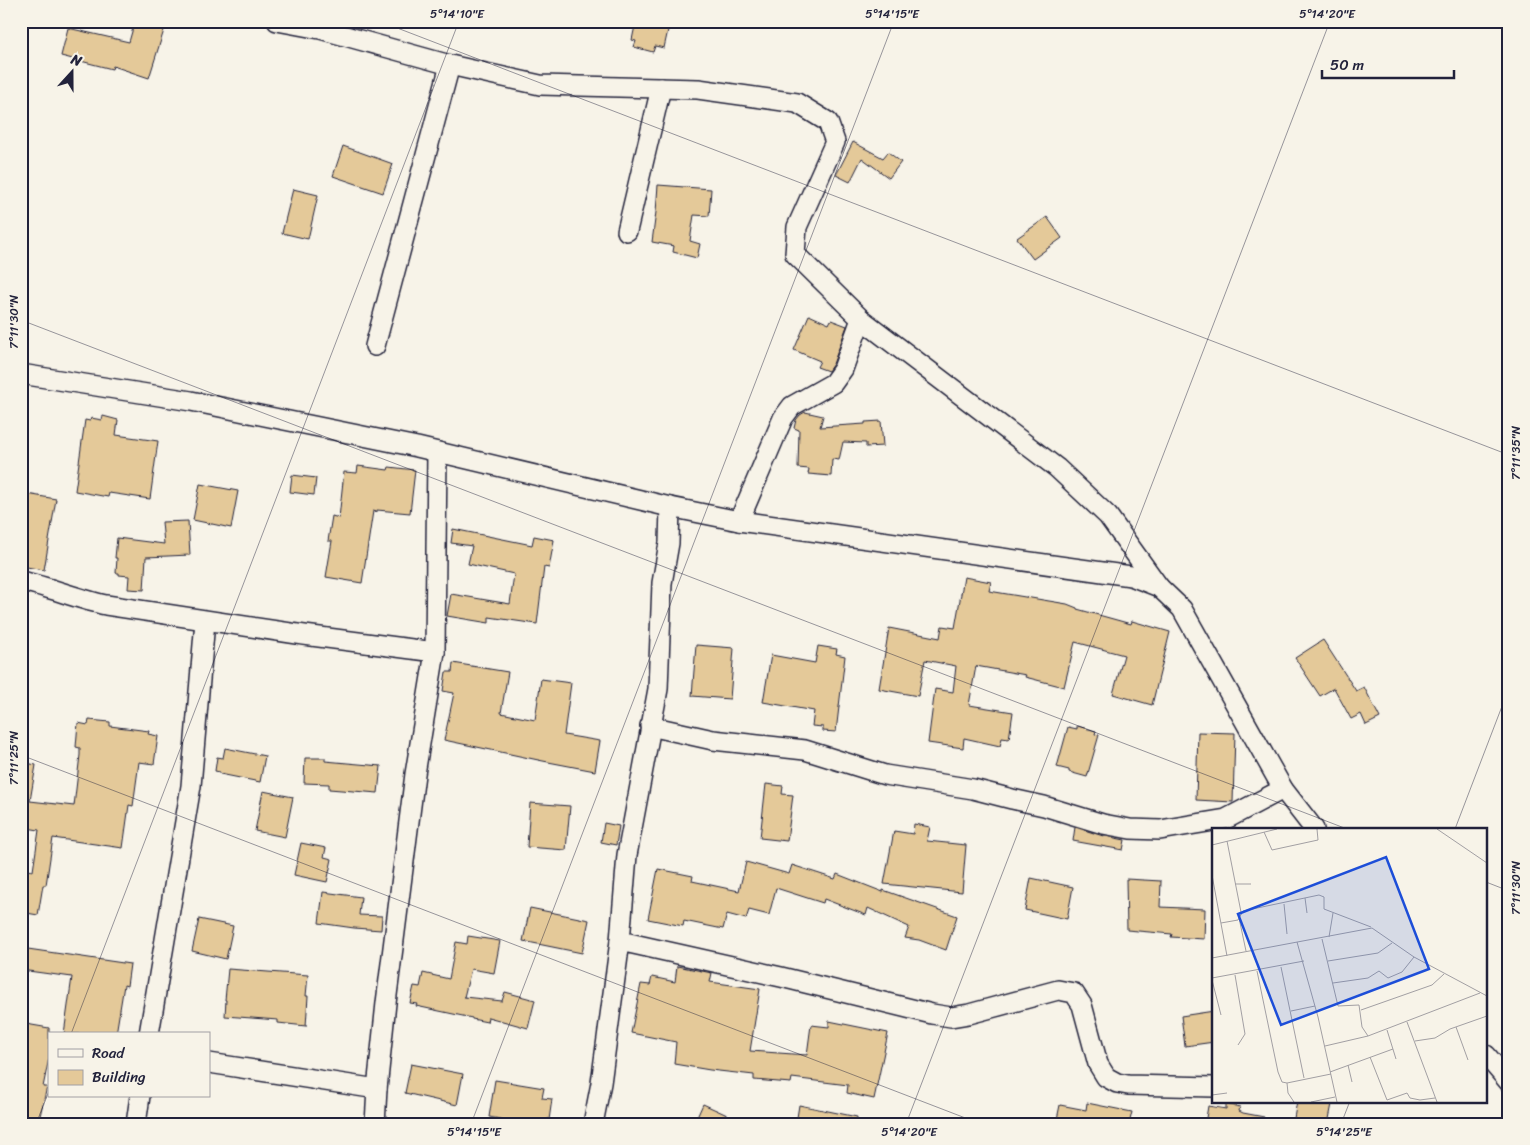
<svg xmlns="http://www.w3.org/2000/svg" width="1530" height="1145" viewBox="0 0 1530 1145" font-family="Sriracha,sans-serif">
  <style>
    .building { fill: #e4c999; stroke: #22223b }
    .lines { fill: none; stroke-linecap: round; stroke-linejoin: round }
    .minor-casing { stroke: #22223b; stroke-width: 22 }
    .minor { stroke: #f7f3e8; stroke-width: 19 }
    .ticks { fill: none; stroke: #22223b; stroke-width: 1; stroke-opacity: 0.45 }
    .inset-road { fill: none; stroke: #a29fa3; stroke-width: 1 }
    .view { fill: #1d4ed8; fill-opacity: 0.15; stroke: #1d4ed8; stroke-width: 2.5 }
    .inset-edge { fill: none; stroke: #22223b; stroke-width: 2.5 }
    .neatline { fill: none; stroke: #22223b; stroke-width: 2 }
    .ticks-label { font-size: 12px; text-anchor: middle; fill: #22223b }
  </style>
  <rect width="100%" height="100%" fill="#f7f3e8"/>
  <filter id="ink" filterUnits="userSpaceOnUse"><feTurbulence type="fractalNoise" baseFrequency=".02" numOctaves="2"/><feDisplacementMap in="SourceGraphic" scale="10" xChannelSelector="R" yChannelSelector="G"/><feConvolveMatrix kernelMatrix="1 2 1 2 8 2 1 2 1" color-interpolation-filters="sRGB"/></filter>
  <g filter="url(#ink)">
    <g class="building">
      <path d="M135,21H148L165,27L149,78L113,66L112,69L61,56L68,28L129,42Z"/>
      <path d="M636,21H670L664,48L655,46L653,52L634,47L636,41L632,40Z"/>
      <path d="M853,142L883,158L888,152L901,162L889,178L862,158L850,182L836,175Z"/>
      <path d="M343,146L393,164L383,193L333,176Z"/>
      <path d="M658,185L711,189L709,216L694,215L690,241L700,244L697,258L673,252L674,246L652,242L656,212Z"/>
      <path d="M293,189L318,195L308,239L282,233Z"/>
      <path d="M1047,217L1062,238L1033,259L1017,238Z"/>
      <path d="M809,315L829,324L831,320L847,326L833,364L828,371L817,367L820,361L794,350Z"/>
      <path d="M805,412L823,416L820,427L865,424V422L881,421L883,446L866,447V443L843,442L839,460L832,459L831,476L808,474L809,469L798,468L799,430L794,428L796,420L800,415Z"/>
      <path d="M103,416L118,420L116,435L158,441L150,499L109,493L108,497L75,491L85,420L90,421L91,418L102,420Z"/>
      <path d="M358,466L388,470L389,467L415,470L410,513L377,510V512L373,511L362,583L326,577L332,541H328L332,516L339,518L344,472L357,473Z"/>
      <path d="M292,475L316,478L314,495L290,492Z"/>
      <path d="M200,484L238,491L231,528L193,520Z"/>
      <path d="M21,493L56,499L44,570L21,566Z"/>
      <path d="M188,521L190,555L146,557L144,590L128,589L129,576L119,575V573H116L117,558H115L117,538L164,544L162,522Z"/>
      <path d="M453,529L532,545L534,536L554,540L549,568L544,567L537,624L489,617V623L447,616L451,594L510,604L514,574L468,564L472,546L451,543Z"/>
      <path d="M964,577L991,582L989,591L1067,604L1077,608V609L1131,624L1132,621L1170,632L1152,705L1113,694L1124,655L1075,642L1064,687L1025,677L1026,675L976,666L969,705L1013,712L1009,739L1002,738L1000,746L964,738L963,748L928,743L935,689L953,692L956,666L925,660L918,696L879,689L889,628L940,638L942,626L955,628Z"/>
      <path d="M1323,640L1356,691L1364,687L1380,718L1366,725L1361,714L1351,719L1334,688L1320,696L1295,658Z"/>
      <path d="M696,645L734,648L730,699L692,696Z"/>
      <path d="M818,646L837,649L836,654L845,656L836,732L823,731V727L812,726L814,711L763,702L771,655L815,663Z"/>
      <path d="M453,663L508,672L501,713L535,720L541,679L571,683L564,735L600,741L595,771L543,761L444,740L454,693L443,691L446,672H452Z"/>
      <path d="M89,720L110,722V726L149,731L148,734L158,736L154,764L139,762L133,806L129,805L123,848L53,838L46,885H43L38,915L21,912V869L33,871L39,830L21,827V762L36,765L30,801L74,806L80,755V748L76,747L78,723L88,725Z"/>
      <path d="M1077,726L1096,731L1095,734L1099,735L1087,777L1069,772V770L1057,767L1068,727L1077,729Z"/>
      <path d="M1198,732L1235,733L1233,802L1196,800Z"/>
      <path d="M225,748L265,756L260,782L220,774V772L215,771L217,757L223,758Z"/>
      <path d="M305,758H325V761L381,766L378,793L329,789V784L304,783Z"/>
      <path d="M766,784L783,786L782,794L793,795L787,841L760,838Z"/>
      <path d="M263,791L293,797L285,837L255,831Z"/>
      <path d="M530,803L570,806L566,850L527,847Z"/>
      <path d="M604,823L619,826L616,845L601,842Z"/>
      <path d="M914,824L930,827L927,841L966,845L962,892L884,884L894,831L913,834Z"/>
      <path d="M1075,827L1100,835L1125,840L1123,850L1073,841Z"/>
      <path d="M301,843L326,848L324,857L332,859L327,882L294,875Z"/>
      <path d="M746,862L789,874L792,865L835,879L837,874L883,892V890L957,916L946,950L919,940L905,938L909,927L868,908L866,915L824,899L823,903L776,888L769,915L749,910L746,919L727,914L723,929L684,921L683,926L648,919L658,869L693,876L692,881L739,891Z"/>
      <path d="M1031,878L1073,887L1067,919L1025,910Z"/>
      <path d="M1126,879L1161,881L1160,907L1205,909L1204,939L1171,937L1172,934L1127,930Z"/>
      <path d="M323,892L361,897L359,915L382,916L381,930L354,928L319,923Z"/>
      <path d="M530,908L589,920L582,953L523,941Z"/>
      <path d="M199,919L233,926L226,959L192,951Z"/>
      <path d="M468,936L500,941L494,973L471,969L464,997L502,1001L505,992L535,1000L528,1028L488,1017L487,1022L472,1019V1018L416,1006L417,1004L410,1003L414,986L420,987L423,973L449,979L456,942L467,944Z"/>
      <path d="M21,948L130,964L127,986L124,985L116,1034H64L72,977L21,970Z"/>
      <path d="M677,966L712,973L710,982L760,989L750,1051L807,1055L811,1025L829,1027V1021L888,1033L874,1099L847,1093L848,1085L792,1078L791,1083L754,1080V1075L710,1070L674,1064L676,1042L631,1033L641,984L650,985L652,977L675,982Z"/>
      <path d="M228,969L308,975L306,996H308L306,1026L278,1023V1020L225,1016L226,1000H225Z"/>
      <path d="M1214,1011V1042L1185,1046L1181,1016Z"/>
      <path d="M26,1024L49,1028V1058L43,1087H47L38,1124H21V1046Z"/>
      <path d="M411,1064L463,1074L457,1105L405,1093Z"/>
      <path d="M495,1080L544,1088L542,1098L552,1099L549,1120L547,1119L546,1124H528L489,1117Z"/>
      <path d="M1297,1101H1314L1332,1104L1328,1124H1293Z"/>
      <path d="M1087,1103L1132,1112L1129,1124H1056L1060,1105L1086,1110Z"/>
      <path d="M703,1104L747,1124H694Z"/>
      <path d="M1226,1104L1240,1107L1239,1111L1243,1113L1264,1117L1263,1122L1267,1124H1205L1208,1106L1226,1109Z"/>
      <path d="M799,1105L857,1117V1124H796Z"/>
    </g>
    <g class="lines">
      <g class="minor-casing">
        <g id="minor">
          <path d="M277,21L320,29L450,65L540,85L698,89L797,103L828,122L835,142L797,227L795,254L861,319L1057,468L1108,516L1159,587"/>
          <path d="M627,231L661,88"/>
          <path d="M375,346L450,65"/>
          <path d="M21,374L191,401L417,447L670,507L739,521L1131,576L1159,587L1182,609L1283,789L1314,829"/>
          <path d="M739,521L783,418L792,406L833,383L843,369L861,319"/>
          <path d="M21,581C50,587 77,599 106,605L304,635L435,652"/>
          <path d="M650,726L713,740L805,750L885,775L973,789L1012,799L1044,806L1103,824L1130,829L1160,830L1226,819L1283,789"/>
          <path d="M620,941L781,977L932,1014L951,1017L969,1014L1058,990L1074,993L1082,1005L1098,1064L1106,1077L1117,1083L1128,1085L1214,1087"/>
          <path d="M149,1034L191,786L205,621"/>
          <path d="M1486,1055L1509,1082"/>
          <path d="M209,1063L377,1089"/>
          <path d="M136,1124L140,1096"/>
          <path d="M375,1124L377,1089L386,1003L415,774L435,652L437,452"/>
          <path d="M593,1124L601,1083L620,941L627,855L658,689L662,583L669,543L670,507"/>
        </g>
      </g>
      <use href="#minor" class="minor"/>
    </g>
  </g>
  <path class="ticks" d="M379,21L1509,455M21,29L24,21M21,320L1347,829M21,755L981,1124M1455,829L1509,688M1486,882L1509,891M71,1034L459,21M36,1124L49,1091M471,1124L894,21M906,1124L1330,21M1341,1124L1350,1101"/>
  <g transform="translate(1212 828)">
    <rect width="275" height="275" fill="#f7f3e8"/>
    <path class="inset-road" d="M225,1L275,35M52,4L60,22L106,12L105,1M15,13L29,84M0,17L65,1M0,47L15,128M23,56H39M93,70L95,85M72,76L75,106M27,90L34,123M9,95L26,92L31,83L107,67L112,69V81L159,99M117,109L121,85M110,111L126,178L147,177L150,199L156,208M85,114L106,189L125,274M0,130L160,100L202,129L275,168M116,133L166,125L180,115M69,139L92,250M45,143L66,244L70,254L75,255L76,265L82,274M23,147L33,206L26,217M0,150L92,133M0,152L9,187M121,155L156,150L167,143L176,150L190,144L202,129M149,182L220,157L232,146M79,183L103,178M195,194L225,274M244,199L256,232M175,202L184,231M203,213L223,210L238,201L275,188M113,218L156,208L268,165M158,229L175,272L195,265L198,270L208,272L223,270M136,237L140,254M118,244L181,221M75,255L119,246M0,267L15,265M99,274L123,269"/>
    <path class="view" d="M174,29L217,141L69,197L26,86Z"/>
    <rect width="275" height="275" class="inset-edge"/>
  </g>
  <rect width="1530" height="1145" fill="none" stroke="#f7f3e8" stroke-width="55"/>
  <rect x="48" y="1032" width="162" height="65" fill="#f7f3e8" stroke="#a29fa3"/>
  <rect x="58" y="1049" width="25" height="8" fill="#f7f3e8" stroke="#a29fa3"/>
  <text x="92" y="1058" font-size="15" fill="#22223b">Road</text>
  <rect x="58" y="1070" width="25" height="15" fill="#e4c999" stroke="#a29fa3"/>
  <text x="92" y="1082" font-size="15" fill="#22223b">Building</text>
  <g transform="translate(72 72) rotate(21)" stroke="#f7f3e8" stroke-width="4" paint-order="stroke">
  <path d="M0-4L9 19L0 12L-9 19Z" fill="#22223b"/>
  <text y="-8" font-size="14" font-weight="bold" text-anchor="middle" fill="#22223b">N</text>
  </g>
  <path d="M1322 70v8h132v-8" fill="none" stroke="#22223b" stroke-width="2.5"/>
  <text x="1330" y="70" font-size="15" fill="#22223b" stroke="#f7f3e8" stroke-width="4" paint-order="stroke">50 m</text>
  <rect x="28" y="28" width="1474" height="1090" class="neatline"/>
  <g class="ticks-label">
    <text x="457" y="18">5°14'10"E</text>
    <text x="892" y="18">5°14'15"E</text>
    <text x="1327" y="18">5°14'20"E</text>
    <text transform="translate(14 322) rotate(-90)" y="4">7°11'30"N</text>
    <text transform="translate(1516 453) rotate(-90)" y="4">7°11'35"N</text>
    <text transform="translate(14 758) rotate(-90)" y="4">7°11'25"N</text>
    <text transform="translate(1516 888) rotate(-90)" y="4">7°11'30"N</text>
    <text x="474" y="1136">5°14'15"E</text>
    <text x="909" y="1136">5°14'20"E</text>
    <text x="1344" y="1136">5°14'25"E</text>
  </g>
</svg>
